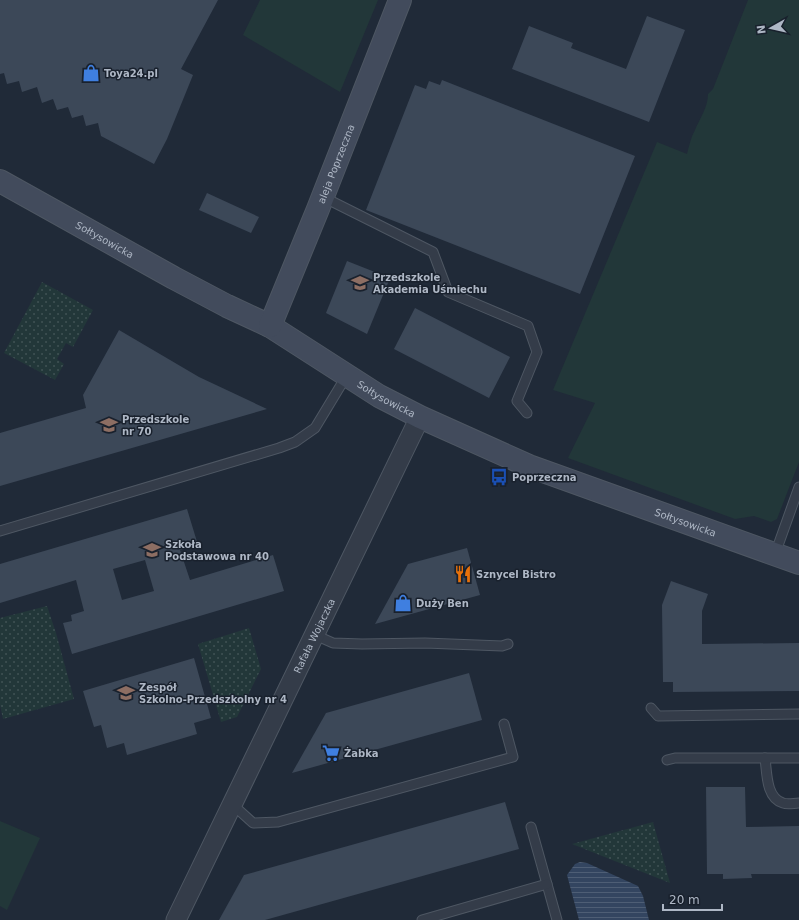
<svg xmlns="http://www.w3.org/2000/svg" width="799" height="920" viewBox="0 0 799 920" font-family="'DejaVu Sans',sans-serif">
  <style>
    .green { fill: #223739 }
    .park { fill: url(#park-dots) }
    .water { fill: url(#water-rules) }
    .building { fill: #3c4858; fill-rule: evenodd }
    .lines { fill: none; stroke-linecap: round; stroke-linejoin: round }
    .lane-casing { stroke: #4e5763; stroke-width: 11 }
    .street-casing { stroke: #4e5763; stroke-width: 21 }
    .secondary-casing { stroke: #4e5763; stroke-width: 24 }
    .lane { stroke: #343c49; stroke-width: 9 }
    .street { stroke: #343c49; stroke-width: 19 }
    .secondary { stroke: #424b5c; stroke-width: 22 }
    .labels { text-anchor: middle; stroke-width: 3; stroke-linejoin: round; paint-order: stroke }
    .poi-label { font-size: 10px; font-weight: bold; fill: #aeb7c5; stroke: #19212d; text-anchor: start }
    .street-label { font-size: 10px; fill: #aeb7c5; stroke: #19212d }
  </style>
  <defs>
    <pattern id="park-dots" width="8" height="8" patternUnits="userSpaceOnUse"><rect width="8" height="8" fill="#223739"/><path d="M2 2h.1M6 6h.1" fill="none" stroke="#405254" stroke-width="1.8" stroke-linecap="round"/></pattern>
    <pattern id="water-rules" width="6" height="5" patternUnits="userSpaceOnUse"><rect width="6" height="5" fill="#334560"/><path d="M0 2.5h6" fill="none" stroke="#4e5e75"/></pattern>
  </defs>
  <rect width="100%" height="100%" fill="#202a38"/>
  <g class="green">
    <path d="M260,0H378L340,92L243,35Z"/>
    <path d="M748,0H799V462L777,519L771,522L754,516L735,519L568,458L595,403L553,390L657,142L687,154C689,146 691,137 695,130C700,118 708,107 708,94L713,89Z"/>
    <path d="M0,821L40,838L7,910L0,906Z"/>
  </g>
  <g class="park">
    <path d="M42,282L93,310L73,347L66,343L57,359L64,364L55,380L4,353Z"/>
    <path d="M47,606L56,633L74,699L3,719L0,705V618Z"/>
    <path d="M249,628L261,669L237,717L221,722L198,644Z"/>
    <path d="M653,822L670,883L572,844Z"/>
  </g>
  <path class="water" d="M580,862L587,863L638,886L643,896L649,920H579L567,875L575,864Z"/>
  <g class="building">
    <path d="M0,0H218L181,69L193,75L167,139L154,164L101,136L98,123L86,126L83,115L72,118L68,107L57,110L53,99L42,103L37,87L22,92L19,81L7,84L4,73L0,74Z"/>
    <path d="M647,16L685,30L649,122L512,69L529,26L573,43L571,48L626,69Z"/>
    <path d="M442,80L635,156L580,294L366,210L415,85L426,89L429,81L440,85Z"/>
    <path d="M207,193L259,217L251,233L199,210Z"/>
    <path d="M347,261L390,278L367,334L326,313Z"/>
    <path d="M415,308L510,357L489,398L394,349Z"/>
    <path d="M119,330L199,377L267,409L0,486V433L86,408L83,395Z"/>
    <path d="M187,509L198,545L180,550L190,580L273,555L284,591L72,654L63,623L72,621L71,615L84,611L76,580L0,603V564ZM145,560L154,591L122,600L113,569Z"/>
    <path d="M467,548L480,595L375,624L408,564Z"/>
    <path d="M671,581L708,594L702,611V644L799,643V691L673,692V682H663L662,605Z"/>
    <path d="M194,658L211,718L194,723L197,734L127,755L124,743L107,748L101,725L94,727L83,691Z"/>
    <path d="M469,673L482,720L292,773L326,713Z"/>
    <path d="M706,787H745L746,827L799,826V874H751L752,878L723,879V874H707Z"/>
    <path d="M505,802L519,849L265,920H219L244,875Z"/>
  </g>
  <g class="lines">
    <g class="lane-casing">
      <g id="lane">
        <path d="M323,197L433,252L448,292L528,326L537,352L517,401L527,413"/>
        <path d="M0,531L279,448L295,442L315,428L347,375"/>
        <path d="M775,554L799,487"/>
        <path d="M315,635L333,643L362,644L425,643L502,646L508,644"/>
        <path d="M651,708L658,716L799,714"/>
        <path d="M765,758C767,773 766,798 783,803C788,805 794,803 799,803"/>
        <path d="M667,760L675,758H799"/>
        <path d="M232,804L253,823L278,822L513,757L504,724"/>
        <path d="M531,827L557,920"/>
        <path d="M422,920L547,884"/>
      </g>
    </g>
    <g class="street-casing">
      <g id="street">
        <path id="s1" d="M176,920L420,417"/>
      </g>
    </g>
    <g class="secondary-casing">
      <g id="secondary">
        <path id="s2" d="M0,181L174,278L227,306L270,326L379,396L420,417L529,466L799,563"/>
        <path id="s3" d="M270,326L318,209L400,0"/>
      </g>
    </g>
    <use href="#lane" class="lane"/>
    <use href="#street" class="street"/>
    <use href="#secondary" class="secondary"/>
  </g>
  <defs>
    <g id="shop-bare" transform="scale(1.38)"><path d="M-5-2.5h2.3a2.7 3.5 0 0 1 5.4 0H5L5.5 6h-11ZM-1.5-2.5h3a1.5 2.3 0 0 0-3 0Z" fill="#3f7fe0" stroke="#19212d" stroke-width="2.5" paint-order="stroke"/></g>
    <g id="school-bare" transform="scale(1.38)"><path d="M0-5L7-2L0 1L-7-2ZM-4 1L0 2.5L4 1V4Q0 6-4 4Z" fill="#8d6e63" stroke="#19212d" stroke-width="2.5" paint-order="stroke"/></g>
    <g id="bus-bare" transform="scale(1.38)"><path d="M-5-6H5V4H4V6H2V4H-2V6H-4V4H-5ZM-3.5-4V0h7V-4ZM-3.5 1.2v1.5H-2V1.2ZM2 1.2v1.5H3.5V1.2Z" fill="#1a4fb4" stroke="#19212d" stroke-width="2.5" paint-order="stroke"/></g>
    <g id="restaurant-bare" transform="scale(1.38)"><path d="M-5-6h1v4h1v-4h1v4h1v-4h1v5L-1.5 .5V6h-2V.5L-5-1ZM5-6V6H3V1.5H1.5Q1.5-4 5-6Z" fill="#e8710a" stroke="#19212d" stroke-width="2.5" paint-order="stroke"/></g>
    <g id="supermarket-bare" transform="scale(1.38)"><path d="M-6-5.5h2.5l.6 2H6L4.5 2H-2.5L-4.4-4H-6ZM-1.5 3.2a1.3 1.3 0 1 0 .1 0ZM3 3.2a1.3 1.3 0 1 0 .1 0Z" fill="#3f7fe0" stroke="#19212d" stroke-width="2.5" paint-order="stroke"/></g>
  </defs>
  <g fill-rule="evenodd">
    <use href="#shop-bare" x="91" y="73"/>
    <use href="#school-bare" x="360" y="283"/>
    <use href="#school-bare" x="109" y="425"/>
    <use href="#bus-bare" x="499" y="477"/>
    <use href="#school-bare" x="152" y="550"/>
    <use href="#restaurant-bare" x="463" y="574"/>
    <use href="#shop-bare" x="403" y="603"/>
    <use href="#school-bare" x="126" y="693"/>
    <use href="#supermarket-bare" x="331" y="753"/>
  </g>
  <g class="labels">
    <g class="poi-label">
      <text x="104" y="77">Toya24.pl</text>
      <text x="373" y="281">Przedszkole<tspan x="373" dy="12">Akademia Uśmiechu</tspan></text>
      <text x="122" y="423">Przedszkole<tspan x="122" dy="12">nr 70</tspan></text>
      <text x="512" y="481">Poprzeczna</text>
      <text x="165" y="548">Szkoła<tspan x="165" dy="12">Podstawowa nr 40</tspan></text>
      <text x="476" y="578">Sznycel Bistro</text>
      <text x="416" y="607">Duży Ben</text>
      <text x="139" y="691">Zespół<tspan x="139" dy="12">Szkolno-Przedszkolny nr 4</tspan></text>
      <text x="344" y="757">Żabka</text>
    </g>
    <g class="street-label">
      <text dy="4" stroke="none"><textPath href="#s3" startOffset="175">aleja Poprzeczna</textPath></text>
      <text dy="4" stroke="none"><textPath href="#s2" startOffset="120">Sołtysowicka</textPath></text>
      <text dy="4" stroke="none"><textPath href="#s2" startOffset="444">Sołtysowicka</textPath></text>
      <text dy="4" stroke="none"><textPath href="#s2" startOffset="768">Sołtysowicka</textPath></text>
      <text dy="4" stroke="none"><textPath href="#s1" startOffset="316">Rafała Wojaczka</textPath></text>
    </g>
  </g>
  <g transform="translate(771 28) rotate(262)" stroke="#19212d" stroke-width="3" paint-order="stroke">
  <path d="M0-3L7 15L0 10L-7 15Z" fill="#aeb7c5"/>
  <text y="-6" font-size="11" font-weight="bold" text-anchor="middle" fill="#aeb7c5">N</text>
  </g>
  <path d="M663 904v6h59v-6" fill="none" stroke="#aeb7c5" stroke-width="2"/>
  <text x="669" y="904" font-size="12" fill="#aeb7c5" stroke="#19212d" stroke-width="3" paint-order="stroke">20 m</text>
</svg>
